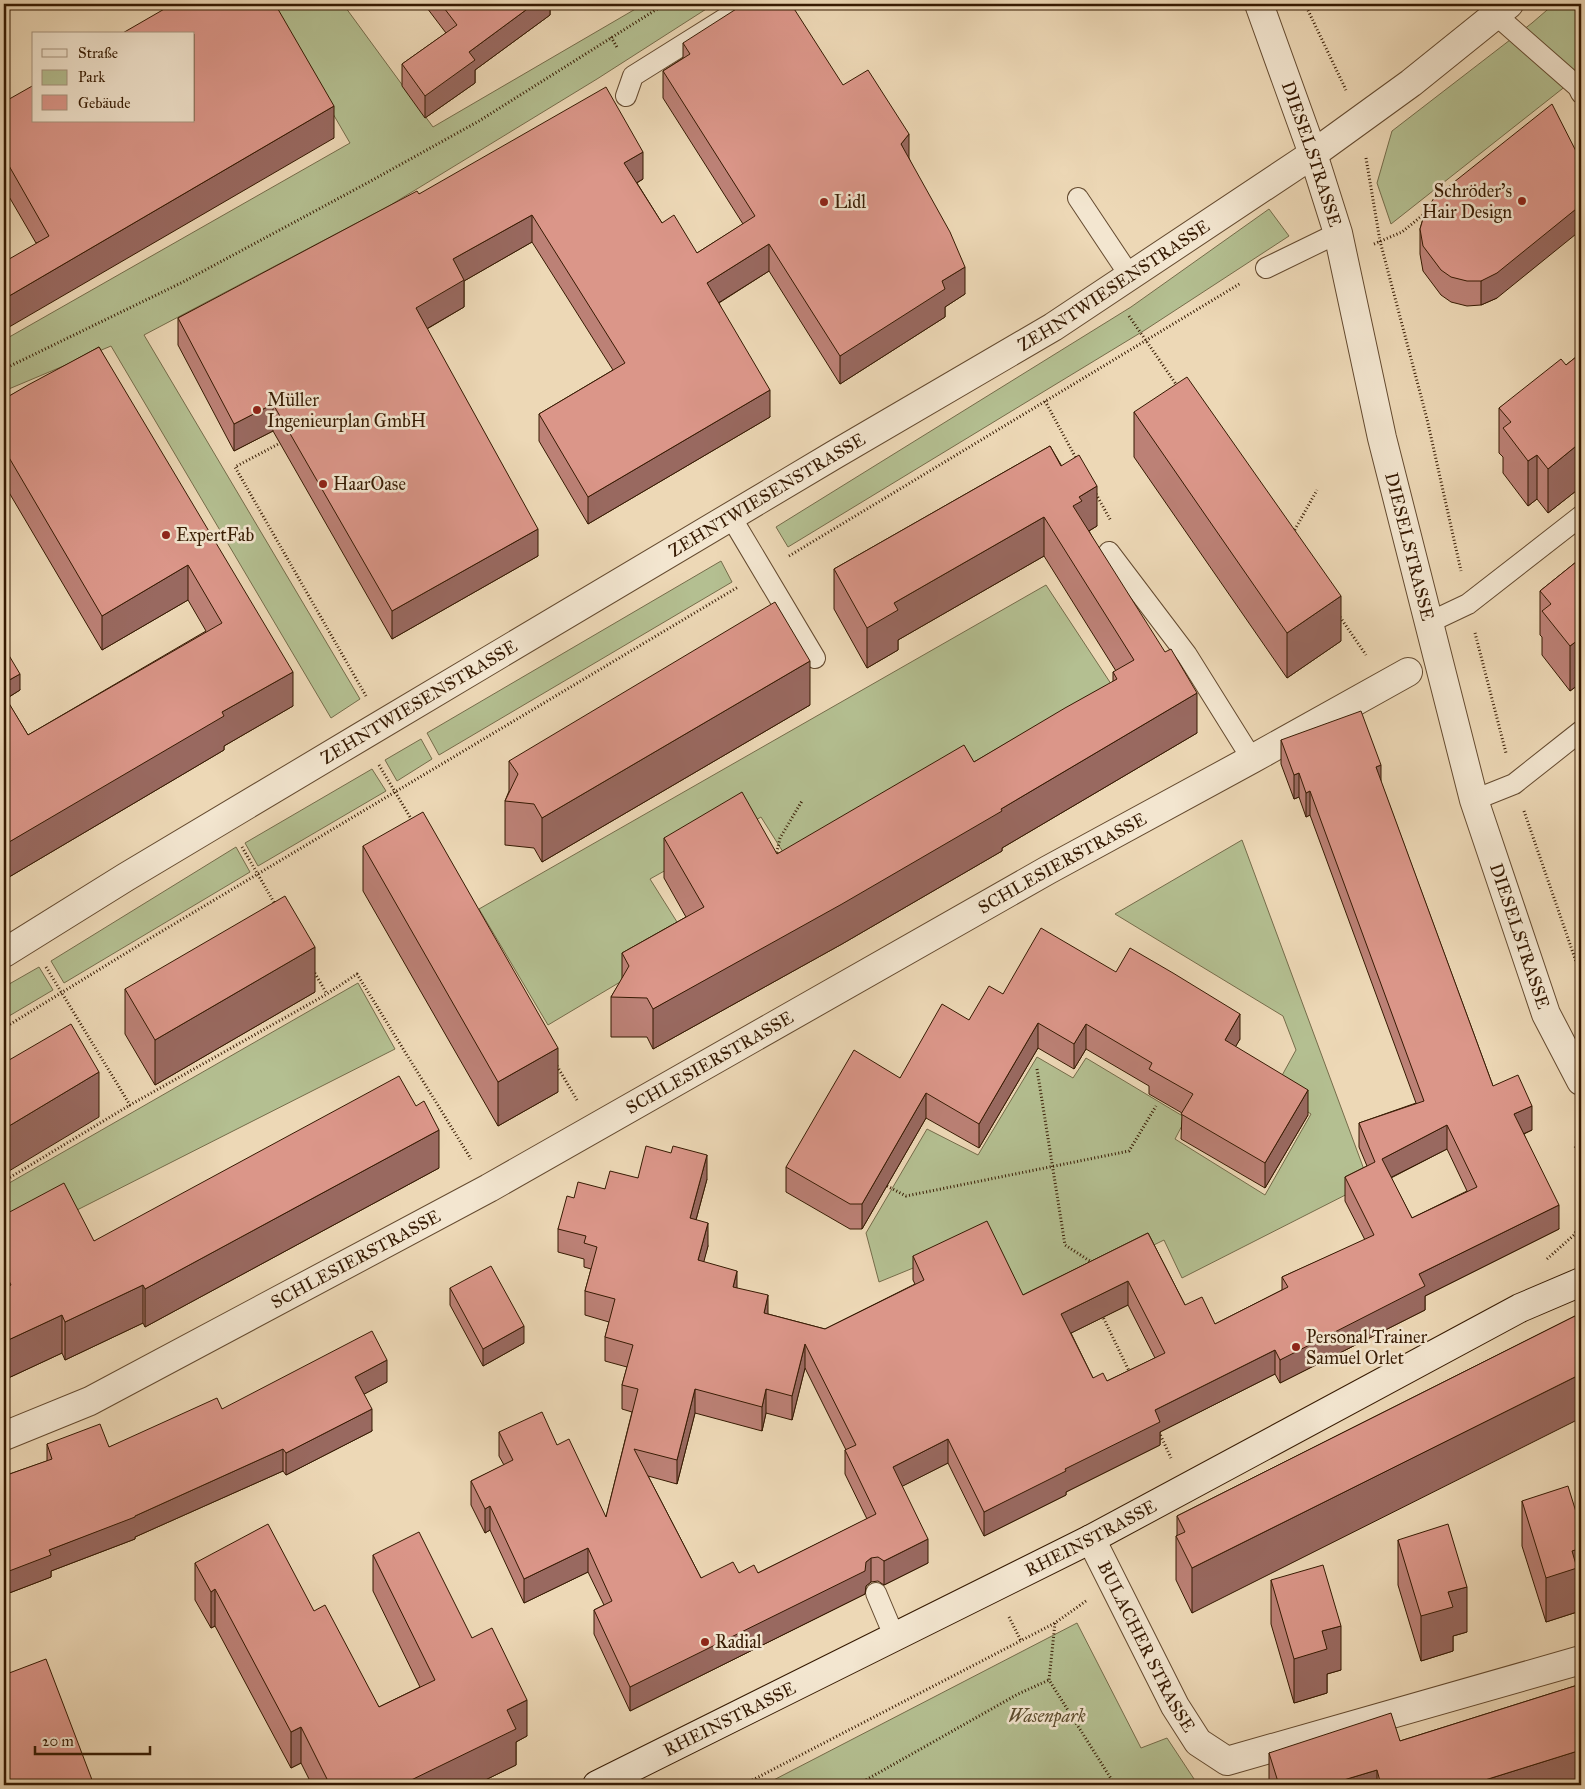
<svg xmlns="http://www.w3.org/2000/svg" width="1585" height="1789" viewBox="0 0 1585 1789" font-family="'IM FELL Great Primer',serif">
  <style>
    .green { fill: #b4bf91; stroke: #756c4a }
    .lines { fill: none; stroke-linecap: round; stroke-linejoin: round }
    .service-casing { stroke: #644a2f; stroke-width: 22 }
    .minor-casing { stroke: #644a2f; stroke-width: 30 }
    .tertiary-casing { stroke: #644a2f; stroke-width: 30 }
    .secondary-casing { stroke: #361a02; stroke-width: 30 }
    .path { stroke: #361a02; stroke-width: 3; stroke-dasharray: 1 2.5; stroke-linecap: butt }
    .service { stroke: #f3e6d0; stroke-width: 20 }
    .minor { stroke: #f3e6d0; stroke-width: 28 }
    .tertiary { stroke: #f3e6d0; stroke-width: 28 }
    .secondary { stroke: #f3e6d0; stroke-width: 28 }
    .wall { fill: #bc8176; stroke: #361a02; fill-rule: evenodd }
    .shaded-wall { fill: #996960; stroke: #361a02 }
    .building { fill: #db9689; stroke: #361a02; fill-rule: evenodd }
    .poi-dot { fill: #8f2418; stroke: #f3e6d0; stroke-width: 2 }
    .labels { text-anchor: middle; stroke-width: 5; stroke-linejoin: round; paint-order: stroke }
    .street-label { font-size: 18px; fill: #361a02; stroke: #f3e6d0 }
    .poi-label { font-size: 18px; fill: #361a02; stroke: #f3e6d0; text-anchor: start }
    .park-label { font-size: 18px; font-style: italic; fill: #5c4c2d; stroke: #f3e6d0 }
  </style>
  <rect width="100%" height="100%" fill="#edd8b6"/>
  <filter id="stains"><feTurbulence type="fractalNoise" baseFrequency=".004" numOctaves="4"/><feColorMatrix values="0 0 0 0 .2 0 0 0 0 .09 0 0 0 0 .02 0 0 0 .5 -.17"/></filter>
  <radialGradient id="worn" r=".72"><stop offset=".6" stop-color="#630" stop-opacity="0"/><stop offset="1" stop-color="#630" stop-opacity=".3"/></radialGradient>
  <g class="green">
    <path d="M269,4H343L433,127L644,4H714L597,79L389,206L144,335L360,699L331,718L111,346L4,391V340L350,143Z"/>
    <path d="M1554,4H1581V74L1391,224L1377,183L1392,131L1532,23Z"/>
    <path d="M1269,209L1289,236L1145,330L788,547L776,527L1131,307Z"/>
    <path d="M721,561L732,582L439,755L427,733Z"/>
    <path d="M1046,585L1121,699L795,871L761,817L650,879L689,941L548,1025L479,909Z"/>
    <path d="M421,739L432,759L397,781L385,760Z"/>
    <path d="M372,769L386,791L258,866L245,843Z"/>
    <path d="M1242,840L1369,1183L1182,1278L1164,1240L1025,1308L989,1237L879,1282L866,1233L927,1129L978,1155L1037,1057L1073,1078L1086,1058L1186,1118L1175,1139L1265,1195L1311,1114L1274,1090L1296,1050L1283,1016L1115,914Z"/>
    <path d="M236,847L250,872L64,983L51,961Z"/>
    <path d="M39,967L53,990L4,1019V987Z"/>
    <path d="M358,983L395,1049L4,1247V1186Z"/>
    <path d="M1077,1623L1141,1748L1167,1738L1198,1785H764Z"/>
  </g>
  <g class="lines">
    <g class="service-casing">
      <g id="service">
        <path d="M1496,15L1578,87L1581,93"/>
        <path d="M626,96L633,76L748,4"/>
        <path d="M1078,198L1130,276"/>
        <path d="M1266,268L1338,233"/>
        <path d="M731,517L815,658"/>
        <path d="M1109,552L1187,655L1252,759"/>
        <path d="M1430,622L1468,604L1581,516"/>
        <path d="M1474,800L1514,784L1581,731"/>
        <path d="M876,1593L895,1638"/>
      </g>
    </g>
    <g class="minor-casing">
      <g id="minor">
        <path id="s1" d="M4,953L126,877L362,736L834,455L1053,327L1313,154L1411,83L1509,4"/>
        <path id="s2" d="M4,1436L90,1401L489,1188L1048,870L1252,759L1408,672"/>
        <path id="s3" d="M1091,1539L1175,1706L1198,1742L1227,1761L1581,1660"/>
      </g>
    </g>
    <g class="tertiary-casing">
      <g id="tertiary">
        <path id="s4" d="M1259,4L1313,154L1338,233L1382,438L1474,800L1546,1014L1581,1081"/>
      </g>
    </g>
    <g class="secondary-casing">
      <g id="secondary">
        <path id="s5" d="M597,1785L1091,1539L1520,1308L1581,1282"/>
      </g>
    </g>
    <g class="path">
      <path d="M1305,4L1346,90"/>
      <path d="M611,37L618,49"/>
      <path d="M1366,158L1380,241L1427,419L1461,571"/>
      <path d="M1374,244L1402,232L1428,211"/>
      <path d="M1129,316L1178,387"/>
      <path d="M4,369L183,282L369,182L479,121L665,4"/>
      <path d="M1045,401L1077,460"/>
      <path d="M284,441L235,467L366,696"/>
      <path d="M1096,494L1111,521"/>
      <path d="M1293,533L1317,490"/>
      <path d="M789,556L1241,283"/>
      <path d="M1340,617L1366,655"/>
      <path d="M1475,633L1506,753"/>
      <path d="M379,765L413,822"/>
      <path d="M1524,811L1581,976"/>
      <path d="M242,847L275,904"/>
      <path d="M776,856L780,838L802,801"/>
      <path d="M46,967L130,1105L327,994L357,974L471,1159"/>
      <path d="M313,970L327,994"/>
      <path d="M4,1028L149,939L738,587"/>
      <path d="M557,1066L577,1100"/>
      <path d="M1037,1069L1065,1245L1093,1263"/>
      <path d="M1581,1143L1575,1146L1581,1158"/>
      <path d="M4,1181L130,1105"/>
      <path d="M887,1186L906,1196L1129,1151L1156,1106"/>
      <path d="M1547,1259L1574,1235L1581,1222"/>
      <path d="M1102,1315L1130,1373"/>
      <path d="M1159,1432L1171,1458"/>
      <path d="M1009,1617L1021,1641"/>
      <path d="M1055,1623L1049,1680L1115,1785"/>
      <path d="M743,1785L1055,1623L1086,1601"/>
      <path d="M857,1785L1018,1694L1049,1680"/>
    </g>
    <use href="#service" class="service"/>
    <use href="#minor" class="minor"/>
    <use href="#tertiary" class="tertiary"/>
    <use href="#secondary" class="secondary"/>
  </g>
  <g class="wall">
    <path d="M424,4H550V15L475,70V83L425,118L402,86V64L446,33Z"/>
    <path d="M683,43L843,85L909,158L965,294L945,307V317L840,384L769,271L719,303L770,417L588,524L539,441V414L613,370L532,242L464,281V307L427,329L538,556L392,639L273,431L234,451L178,345V318L419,194L643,179L637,183L662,223L697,253L743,224L663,98V71L683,58Z"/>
    <path d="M4,102L334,138L36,243L4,188Z"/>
    <path d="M1425,212L1497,298L1481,305L1467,306L1451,302L1441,295L1423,271L1420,254V229Z"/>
    <path d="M99,347L293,706L224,746V750L4,880V647L20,690L6,699L28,735L206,631L188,600L102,650L4,484V399Z"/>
    <path d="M1581,353V487L1548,513L1537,499L1528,506L1503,473V457L1499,453V408L1566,365Z"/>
    <path d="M1134,412L1341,641L1287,678L1134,457Z"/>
    <path d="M1050,446L1097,526L1089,531L1197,733L1002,848V851L842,944L653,1049L647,1037H611V997L622,979V953L686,917L664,878V838L777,854L974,762L1113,682V672L1116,671L1044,556L898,640V650L867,668L834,609V569Z"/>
    <path d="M1581,558V689L1578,685L1570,691L1542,655V637L1540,635V591Z"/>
    <path d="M810,705L542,862L534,848L505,845V801L509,791V761Z"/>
    <path d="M1281,740L1381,782L1493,1086L1532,1130L1524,1134L1559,1229L1425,1296V1310L1280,1383L1275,1374L1160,1432V1445L1066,1492V1495L984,1536L948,1463L902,1486L928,1563L884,1585L878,1581L871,1582L866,1586L865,1594L630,1711L594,1634V1610L604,1605L588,1572L524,1603L490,1530L485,1533L471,1505V1481L504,1465L499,1456V1432L557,1445L606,1517L632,1412L622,1409V1385L627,1367L605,1361V1337L609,1322L585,1315V1291L591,1269L584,1267V1259L558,1252V1229L574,1198L605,1189L638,1178L707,1179L696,1220L708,1246L703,1262L737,1288L768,1314L825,1329L915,1284L913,1280V1256L1023,1295L1148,1233L1185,1305L1215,1324L1282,1290V1277L1365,1240L1345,1201V1177L1367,1166L1359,1147V1123L1416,1103L1310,815L1306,817L1299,797L1294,799L1281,764ZM1447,1149L1467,1191L1412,1218L1391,1178ZM1128,1305L1155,1358L1107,1381L1093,1378L1071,1333ZM805,1368L846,1450H845V1474L867,1519L758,1573H739L701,1578L648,1476L677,1484L695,1413L762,1431L766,1413L792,1420Z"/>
    <path d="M363,846L558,1092L498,1126L363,891Z"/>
    <path d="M125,989L315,992L155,1085L125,1034Z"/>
    <path d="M1003,994L1240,1039L1235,1047L1308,1115L1265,1188L1181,1139L1182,1113L1149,1094V1086L1086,1049L1074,1069L1038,1048L979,1148L926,1118L862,1229H850L786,1192V1167L900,1078L969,1020Z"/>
    <path d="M439,1168L145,1327L143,1323L65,1360L62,1353L4,1380V1215L94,1241Z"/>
    <path d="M450,1288L524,1343L483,1366L450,1305Z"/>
    <path d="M1581,1313L1192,1613L1176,1580V1536L1177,1535V1516Z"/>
    <path d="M387,1382L364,1394L372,1431L286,1475L283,1471L135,1537V1539L51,1571V1577L4,1595V1476L47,1461V1444L109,1447L222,1409Z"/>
    <path d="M1522,1501L1577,1594V1612L1546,1622L1522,1546Z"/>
    <path d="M1398,1540L1467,1632L1453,1636V1651L1421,1661L1398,1585Z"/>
    <path d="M373,1555L472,1638L527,1736L516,1742V1765L475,1785H312L301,1763L291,1768L215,1626L211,1628L195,1600V1563L314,1611L379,1707L420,1687L373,1591Z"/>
    <path d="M1271,1580L1341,1670L1327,1674V1693L1294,1703L1271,1624Z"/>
    <path d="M1581,1684V1784L1577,1785H1269V1753L1400,1741Z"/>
  </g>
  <g class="shaded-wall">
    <path d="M534,4H550V15L475,70V83L425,118V96L469,52Z"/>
    <path d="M334,106V138L4,330V299Z"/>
    <path d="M909,134V162L901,144Z"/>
    <path d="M643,152V179L624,190V163Z"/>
    <path d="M1581,205V230L1497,298L1481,305V281Z"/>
    <path d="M532,215V242L464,281V307L416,335V308L453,259Z"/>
    <path d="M769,244V271L707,310V283Z"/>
    <path d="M965,267V294L945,307V317L840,384V356L942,281Z"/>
    <path d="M770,390V417L588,524V497Z"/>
    <path d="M273,404V431L234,451V424Z"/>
    <path d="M1581,442V487L1548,513V469Z"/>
    <path d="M1537,455V499L1528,506V461Z"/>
    <path d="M1097,486V526L1082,535L1073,506L1079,497Z"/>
    <path d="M1044,517V556L898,640V650L867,668V628L894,603Z"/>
    <path d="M538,529V556L392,639V611Z"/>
    <path d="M188,565V600L102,650V616Z"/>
    <path d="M1341,596V641L1287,678V633Z"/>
    <path d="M1578,640V685L1570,691V646Z"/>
    <path d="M810,661V705L542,862V818Z"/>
    <path d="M293,672V706L224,746V750L4,880V845L222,712Z"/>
    <path d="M20,674V690L4,700V683Z"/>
    <path d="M1197,693V733L1002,848V851L842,944L653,1049V1009L1001,809Z"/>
    <path d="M1381,765V789L1376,767Z"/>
    <path d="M1299,773V797L1294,799V775Z"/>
    <path d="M1310,791V815L1306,817V793Z"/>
    <path d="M315,947V992L155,1085V1040Z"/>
    <path d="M1240,1014V1039L1225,1065V1040Z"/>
    <path d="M1038,1023V1048L979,1148V1124Z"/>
    <path d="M1086,1024V1049L1074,1069V1044Z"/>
    <path d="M558,1048V1092L498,1126V1082Z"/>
    <path d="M99,1072V1117L4,1174V1129Z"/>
    <path d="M1308,1090V1115L1265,1188V1163Z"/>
    <path d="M926,1093V1118L862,1229V1204Z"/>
    <path d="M1532,1106V1130L1514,1138V1114Z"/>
    <path d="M1447,1125V1149L1382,1182V1159Z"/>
    <path d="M439,1130V1168L145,1327V1289Z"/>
    <path d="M707,1155V1179L690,1242V1218Z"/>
    <path d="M1559,1205V1229L1425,1296V1310L1280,1383V1360L1419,1274Z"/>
    <path d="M708,1223V1246L698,1284V1260Z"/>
    <path d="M737,1271V1295L733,1287Z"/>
    <path d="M1128,1281V1305L1061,1338V1314Z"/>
    <path d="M143,1285V1323L65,1360V1322Z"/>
    <path d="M768,1295V1319L764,1313Z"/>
    <path d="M62,1315V1353L4,1380V1342Z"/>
    <path d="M524,1326V1343L483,1366V1349Z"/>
    <path d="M805,1344V1368L792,1420V1396Z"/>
    <path d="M1275,1350V1374L1160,1432V1445L1066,1492V1495L984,1536V1512L1065,1469L1155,1410Z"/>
    <path d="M387,1360V1382L355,1399V1377Z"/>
    <path d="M1581,1374V1418L1192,1613V1568Z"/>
    <path d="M695,1389V1413L677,1484V1460Z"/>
    <path d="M766,1389V1413L762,1431V1407Z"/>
    <path d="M372,1409V1431L286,1475V1453Z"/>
    <path d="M948,1439V1463L893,1491V1467Z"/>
    <path d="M283,1449V1471L135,1537V1539L51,1571V1577L4,1595V1573L49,1550L135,1516Z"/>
    <path d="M490,1506V1530L485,1533V1509Z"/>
    <path d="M928,1539V1563L884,1585V1561Z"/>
    <path d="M588,1548V1572L524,1603V1579Z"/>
    <path d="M1581,1548V1593L1577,1594V1612L1546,1622V1578L1572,1551Z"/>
    <path d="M871,1558V1582L866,1586L865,1594L630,1711V1687L866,1562Z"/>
    <path d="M1467,1587V1632L1453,1636V1651L1421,1661V1616L1448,1592Z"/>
    <path d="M215,1589V1626L211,1628V1592Z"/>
    <path d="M1341,1626V1670L1327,1674V1693L1294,1703V1659L1322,1631Z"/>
    <path d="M527,1700V1736L516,1742V1765L475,1785H401L507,1710Z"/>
    <path d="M301,1727V1763L291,1768V1732Z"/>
    <path d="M1581,1750V1784L1577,1785H1469Z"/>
    <path d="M1377,1770V1785H1327Z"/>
  </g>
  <g class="building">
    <path d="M173,4H275L334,106L4,299V262L49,236L4,157V102L34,85V121H194V34H121Z"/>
    <path d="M441,4H534L469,52L475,60L425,96L402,64L457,25Z"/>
    <path d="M744,4H791L843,85L868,70L909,134L901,144L950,232L965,267L942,281L945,289L840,356L769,244L707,283L770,390L588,497L539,414L625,363L532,215L453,259L464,280L416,308L538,529L392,611L273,404L234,424L178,318L417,191L419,194L606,87L643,152L624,163L662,223L674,215L697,253L755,216L663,71L690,54L683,43Z"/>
    <path d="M1552,104L1581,161V205L1497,273L1481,281H1467L1451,277L1441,270L1423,246L1420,229L1425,212L1434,198Z"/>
    <path d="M99,347L293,672L222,712L224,716L4,845V695L28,735L222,623L188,565L102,616L4,449V399L28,385Z"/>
    <path d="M1581,353V442L1548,469L1537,455L1528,461L1503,428L1511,422L1499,408L1561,359L1566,365Z"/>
    <path d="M1187,377L1341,596L1287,633L1134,412Z"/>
    <path d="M1050,446L1061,466L1079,455L1097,486L1079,497L1082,501L1073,506L1165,652L1171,649L1197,693L1001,809L1002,811L842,904L653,1009L647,998L611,997L629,966L622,953L704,907L664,838L742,792L777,854L964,745L974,762L1065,708L1117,679L1113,672L1134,660L1044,517L894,603L898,610L867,628L834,569Z"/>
    <path d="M1581,558V645L1578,640L1570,646L1542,611L1551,604L1540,591Z"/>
    <path d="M775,602L810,661L542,818L534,804L505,801L518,774L509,761Z"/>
    <path d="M4,647L20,674L4,683Z"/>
    <path d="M1361,711L1381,765L1376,767L1493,1086L1518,1075L1532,1106L1514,1114L1559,1205L1419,1274L1425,1286L1280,1360L1275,1350L1155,1410L1160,1422L1065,1469L1066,1471L984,1512L948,1439L893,1467L928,1539L884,1561L878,1557L871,1558L866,1562L865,1571L630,1687L594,1610L612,1601L588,1548L524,1579L490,1506L485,1509L471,1481L513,1460L499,1432L542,1412L557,1445L569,1439L606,1517L638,1389L622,1385L633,1345L605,1337L615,1299L585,1291L597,1247L584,1243L586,1236L558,1229L567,1196L574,1198L578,1182L605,1189L610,1171L638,1178L646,1146L671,1153L673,1146L707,1155L690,1218L708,1223L698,1260L737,1271L733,1287L768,1295L764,1313L825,1329L924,1280L913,1256L987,1221L1023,1295L1148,1233L1185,1305L1202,1297L1215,1324L1288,1287L1282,1277L1374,1235L1345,1177L1375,1162L1359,1123L1424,1101L1310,791L1306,793L1299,773L1294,775L1281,740ZM1447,1125L1477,1187L1412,1218L1382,1159ZM1128,1281L1165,1353L1107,1381L1103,1373L1093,1378L1061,1314ZM805,1344L856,1445L845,1450L876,1514L758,1573L754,1565L739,1573L733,1562L701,1578L634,1449L677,1460L695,1389L762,1407L766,1389L792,1396Z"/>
    <path d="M423,812L558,1048L498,1082L363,846Z"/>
    <path d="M285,896L315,947L155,1040L125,989Z"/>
    <path d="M1041,928L1116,972L1130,948L1173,973L1240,1014L1225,1040L1308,1090L1265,1163L1181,1114L1193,1094L1149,1069L1152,1063L1086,1024L1074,1044L1038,1023L979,1124L926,1093L862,1204H850L786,1167L854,1050L900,1078L942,1004L969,1020L989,986L1003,994Z"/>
    <path d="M71,1024L99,1072L4,1129V1063Z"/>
    <path d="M399,1076L416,1106L424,1101L439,1130L145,1289L143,1285L65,1322L62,1315L4,1342V1289L11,1285L4,1271V1215L64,1183L94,1241Z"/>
    <path d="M491,1266L524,1326L483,1349L450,1288Z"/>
    <path d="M1581,1313V1374L1192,1568L1176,1536L1185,1532L1177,1516Z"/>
    <path d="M372,1331L387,1360L355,1377L372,1409L286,1453L283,1449L135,1516V1517L49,1550L51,1555L4,1573V1476L52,1459L47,1444L100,1424L109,1447L217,1398L222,1409Z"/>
    <path d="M1568,1486L1581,1528V1548L1572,1551L1577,1568L1546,1578L1522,1501Z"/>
    <path d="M268,1524L314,1611L325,1605L379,1707L435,1680L373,1555L419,1532L472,1638L492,1628L527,1700L507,1710L516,1729L401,1785H330L301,1727L291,1732L215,1589L211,1592L195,1563Z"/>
    <path d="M1448,1524L1467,1587L1448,1592L1453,1607L1421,1616L1398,1540Z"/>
    <path d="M1323,1565L1341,1626L1322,1631L1327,1649L1294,1659L1271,1580Z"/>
    <path d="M46,1659L94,1785H4V1675Z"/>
    <path d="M1581,1684V1750L1469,1785H1381L1377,1770L1327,1785H1279L1269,1753L1391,1713L1400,1741Z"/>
    <path d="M258,1780L261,1785H247Z"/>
  </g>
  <g class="poi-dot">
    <circle cx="1522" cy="201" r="5"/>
    <circle cx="824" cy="202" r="5"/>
    <circle cx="257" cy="410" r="5"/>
    <circle cx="323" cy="484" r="5"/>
    <circle cx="166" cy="535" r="5"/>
    <circle cx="1296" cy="1347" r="5"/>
    <circle cx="705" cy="1642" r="5"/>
  </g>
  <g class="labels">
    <g class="street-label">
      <text dy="6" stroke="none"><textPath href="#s4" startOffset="159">DIESELSTRASSE</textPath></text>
      <text dy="6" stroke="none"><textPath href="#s1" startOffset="1295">ZEHNTWIESENSTRASSE</textPath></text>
      <text dy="6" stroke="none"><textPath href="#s1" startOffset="890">ZEHNTWIESENSTRASSE</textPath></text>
      <text dy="6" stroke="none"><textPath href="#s4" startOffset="564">DIESELSTRASSE</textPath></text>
      <text dy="6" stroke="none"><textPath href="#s1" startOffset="485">ZEHNTWIESENSTRASSE</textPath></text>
      <text dy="6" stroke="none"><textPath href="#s2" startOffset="1204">SCHLESIERSTRASSE</textPath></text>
      <text dy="6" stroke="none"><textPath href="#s4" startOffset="969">DIESELSTRASSE</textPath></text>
      <text dy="6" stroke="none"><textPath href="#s2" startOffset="799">SCHLESIERSTRASSE</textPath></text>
      <text dy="6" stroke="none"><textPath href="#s2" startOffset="394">SCHLESIERSTRASSE</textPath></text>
      <text dy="6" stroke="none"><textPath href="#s5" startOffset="552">RHEINSTRASSE</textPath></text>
      <text dy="6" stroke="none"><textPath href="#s3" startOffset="121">BULACHER STRASSE</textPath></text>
      <text dy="6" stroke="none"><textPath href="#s5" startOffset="148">RHEINSTRASSE</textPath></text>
    </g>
    <g class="poi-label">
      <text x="1512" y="197" text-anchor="end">Schröder's<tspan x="1512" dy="21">Hair Design</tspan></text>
      <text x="834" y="208">Lidl</text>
      <text x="267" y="406">Müller<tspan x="267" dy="21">Ingenieurplan GmbH</tspan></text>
      <text x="333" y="490">HaarOase</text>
      <text x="176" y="541">ExpertFab</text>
      <text x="1306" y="1343">Personal Trainer<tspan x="1306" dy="21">Samuel Orlet</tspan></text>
      <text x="715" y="1648">Radial</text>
    </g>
    <g class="park-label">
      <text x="1047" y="1722">Wasenpark</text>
    </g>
  </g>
  <rect width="1585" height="1789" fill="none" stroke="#edd8b6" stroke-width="20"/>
  <rect x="5" y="5" width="1575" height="1779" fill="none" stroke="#361a02" stroke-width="2.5"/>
  <rect x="10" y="10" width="1565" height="1769" fill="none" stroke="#361a02"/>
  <rect x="32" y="32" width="162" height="90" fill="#f3e6d0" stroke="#a7947e"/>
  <rect x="42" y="49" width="25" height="8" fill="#f3e6d0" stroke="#a7947e"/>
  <text x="78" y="58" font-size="15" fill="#361a02">Straße</text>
  <rect x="42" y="70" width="25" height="15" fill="#b4bf91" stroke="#a7947e"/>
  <text x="78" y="82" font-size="15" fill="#361a02">Park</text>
  <rect x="42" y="95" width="25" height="15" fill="#db9689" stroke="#a7947e"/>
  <text x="78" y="108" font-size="15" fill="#361a02">Gebäude</text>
  <path d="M35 1746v8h115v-8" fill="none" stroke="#361a02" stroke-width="2.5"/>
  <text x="42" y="1746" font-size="15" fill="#361a02" stroke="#f3e6d0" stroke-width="4" paint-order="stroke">20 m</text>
  <rect width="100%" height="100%" filter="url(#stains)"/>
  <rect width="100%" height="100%" fill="url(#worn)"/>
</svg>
